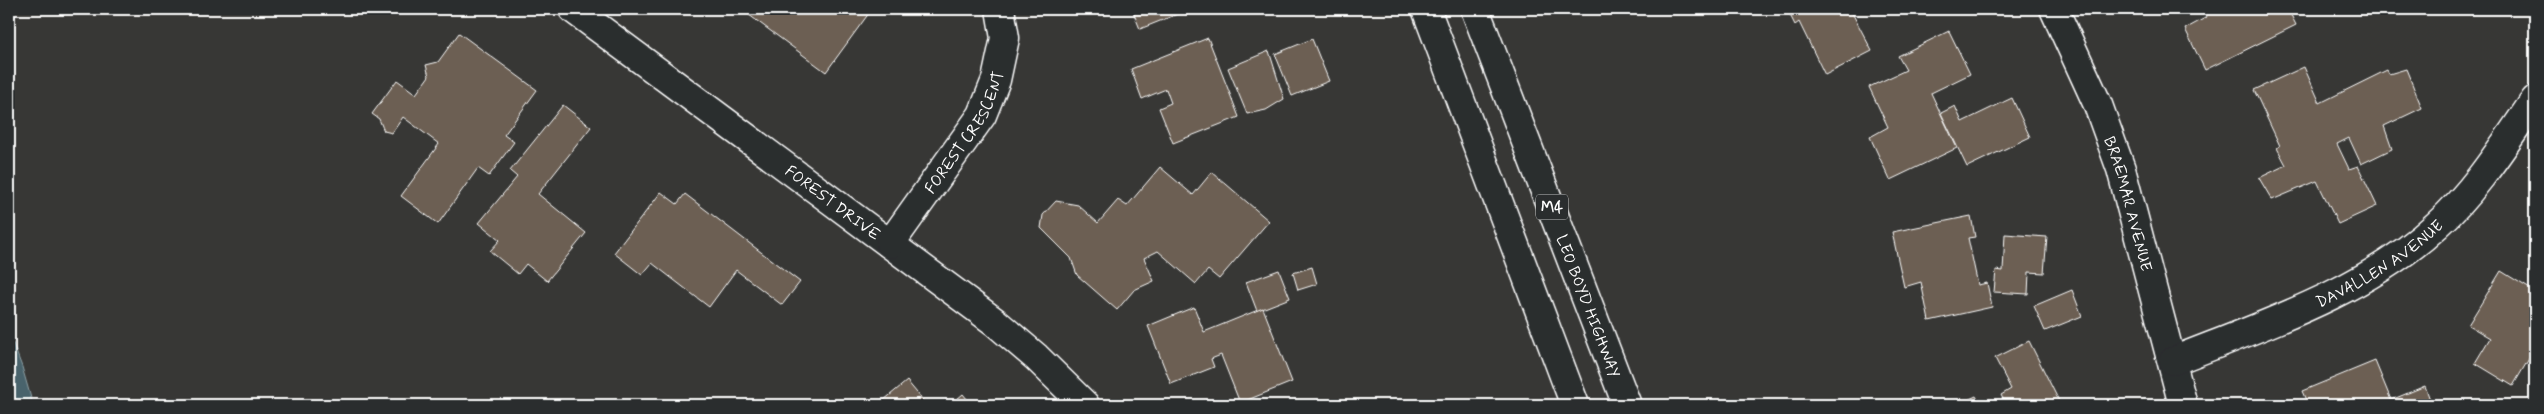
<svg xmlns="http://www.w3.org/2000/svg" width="2544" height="414" viewBox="0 0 2544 414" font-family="Mynerve,sans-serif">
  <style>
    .water { fill: #48646c; stroke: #91a2a7 }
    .building { fill: #6c5f52; stroke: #fff }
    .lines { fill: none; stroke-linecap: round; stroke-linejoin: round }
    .minor-casing { stroke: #fff; stroke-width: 31 }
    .motorway-casing { stroke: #fff; stroke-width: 31 }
    .minor { stroke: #2a2d2e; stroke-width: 28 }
    .motorway { stroke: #2a2d2e; stroke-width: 28 }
    .labels { text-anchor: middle; stroke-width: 5; stroke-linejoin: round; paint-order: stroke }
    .shield { fill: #2a2d2e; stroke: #bfc0c0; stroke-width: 1 }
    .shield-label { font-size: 15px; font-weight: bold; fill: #fff }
    .street-label { font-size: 16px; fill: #fff; stroke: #2a2d2e }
  </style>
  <rect width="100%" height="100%" fill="#373735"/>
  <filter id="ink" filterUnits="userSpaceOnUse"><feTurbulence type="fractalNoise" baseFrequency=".02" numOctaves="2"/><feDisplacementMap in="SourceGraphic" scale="10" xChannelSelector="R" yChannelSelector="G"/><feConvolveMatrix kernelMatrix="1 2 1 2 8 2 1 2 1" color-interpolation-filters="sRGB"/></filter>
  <g filter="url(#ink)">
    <path class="water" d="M9,333L22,367L33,405H9Z"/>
    <g class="building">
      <path d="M741,9H872L826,72Z"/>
      <path d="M1132,9H1190L1140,29Z"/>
      <path d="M1787,9H1850L1872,51L1825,75L1799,22L1795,25Z"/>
      <path d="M2203,9H2288L2296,25L2205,70L2185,29L2207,17Z"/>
      <path d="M1949,31L1970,74L1931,93L1957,148L1890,180L1870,137L1888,127L1869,87L1906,70L1898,56Z"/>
      <path d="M459,33L537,90L504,135L514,142L489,176L478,168L438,224L401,196L439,144L403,117L392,133L384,131L379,119L372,114L397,80L416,94L429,76L426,65L438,62Z"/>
      <path d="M1208,38L1239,117L1173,143L1159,108L1171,103L1166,89L1142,99L1131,69Z"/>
      <path d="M1312,39L1329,81L1292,96L1275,54Z"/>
      <path d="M1269,51L1284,99L1266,110L1247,114L1228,68Z"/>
      <path d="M2304,67L2320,103L2387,70L2389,74L2406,69L2422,108L2384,126L2392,149L2361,164L2349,138L2337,144L2349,169L2358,166L2377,206L2338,224L2317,181L2272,200L2259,178L2286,165L2277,148L2280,146L2254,90Z"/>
      <path d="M2012,98L2030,137L1967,167L1941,113L1955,106L1962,122Z"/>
      <path d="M563,105L591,127L538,194L586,233L547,281L526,264L518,274L490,251L500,240L479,223L517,177L510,171Z"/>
      <path d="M1160,167L1193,195L1212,172L1269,221L1219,279L1208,270L1196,284L1158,251L1144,258L1154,281L1134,290L1117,310L1077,275L1071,258L1041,228L1043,215L1056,201L1078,205L1098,223L1118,200L1127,206Z"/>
      <path d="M661,192L677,204L685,194L800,282L782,305L736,270L709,307L652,263L642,275L614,253Z"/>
      <path d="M1971,216L1975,237L1968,238L1978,285L1987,283L1992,307L1929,321L1921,282L1904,287L1892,232Z"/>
      <path d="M2005,234L2047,237L2044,273L2029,272L2028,294L1994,292L1996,270L2003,271Z"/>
      <path d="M1312,267L1317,284L1298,290L1293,273Z"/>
      <path d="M1279,270L1290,298L1257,311L1246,282Z"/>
      <path d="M2501,271L2535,292V360L2530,357L2513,386L2475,363L2490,338L2468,325Z"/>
      <path d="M2072,290L2082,316L2045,331L2034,306Z"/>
      <path d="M1194,307L1204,332L1263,308L1292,382L1240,403L1221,355L1211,359L1214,367L1171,384L1148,326Z"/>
      <path d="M2029,341L2061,405H2006L2001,395L2011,389L1995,358Z"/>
      <path d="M2375,361L2391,400L2425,386L2432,405H2308L2302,391Z"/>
      <path d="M907,381L927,405H878Z"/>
      <path d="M963,394L972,405H950Z"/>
      <path d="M1976,396L1981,405H1957Z"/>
    </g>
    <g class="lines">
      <g class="minor-casing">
        <g id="minor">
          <path id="s1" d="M573,9L995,322L1036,357L1085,405"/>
          <path id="s2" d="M2054,9L2098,105L2121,169L2183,405"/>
          <path id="s3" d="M890,244L982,115L996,80L1005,38L1000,9"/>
          <path id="s4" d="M2173,361C2261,326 2367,291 2437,225C2476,190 2505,143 2535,100"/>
        </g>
      </g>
      <g class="motorway-casing">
        <g id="motorway">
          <path d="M1426,9L1575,405"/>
          <path id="s5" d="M1475,9L1627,405"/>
        </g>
      </g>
      <use href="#minor" class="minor"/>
      <use href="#motorway" class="motorway"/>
    </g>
  </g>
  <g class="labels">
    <rect class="shield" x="1536" y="194.5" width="32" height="25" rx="4"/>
    <g class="shield-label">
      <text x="1552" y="212">M4</text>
    </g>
    <g class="street-label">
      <text dy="6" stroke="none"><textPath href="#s3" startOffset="135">FOREST CRESCENT</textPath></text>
      <text dy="6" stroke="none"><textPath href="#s1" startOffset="324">FOREST DRIVE</textPath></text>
      <text dy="6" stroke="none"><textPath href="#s2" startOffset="209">BRAEMAR AVENUE</textPath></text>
      <text dy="6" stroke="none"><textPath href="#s4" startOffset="229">DAVALLEN AVENUE</textPath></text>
      <text dy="6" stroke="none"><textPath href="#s5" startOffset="318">LEO BOYD HIGHWAY</textPath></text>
    </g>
  </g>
  <rect width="2544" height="414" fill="none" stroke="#2a2d2e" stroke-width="30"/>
  <rect x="15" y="15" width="2514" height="384" fill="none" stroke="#fff" stroke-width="2" filter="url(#ink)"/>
</svg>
